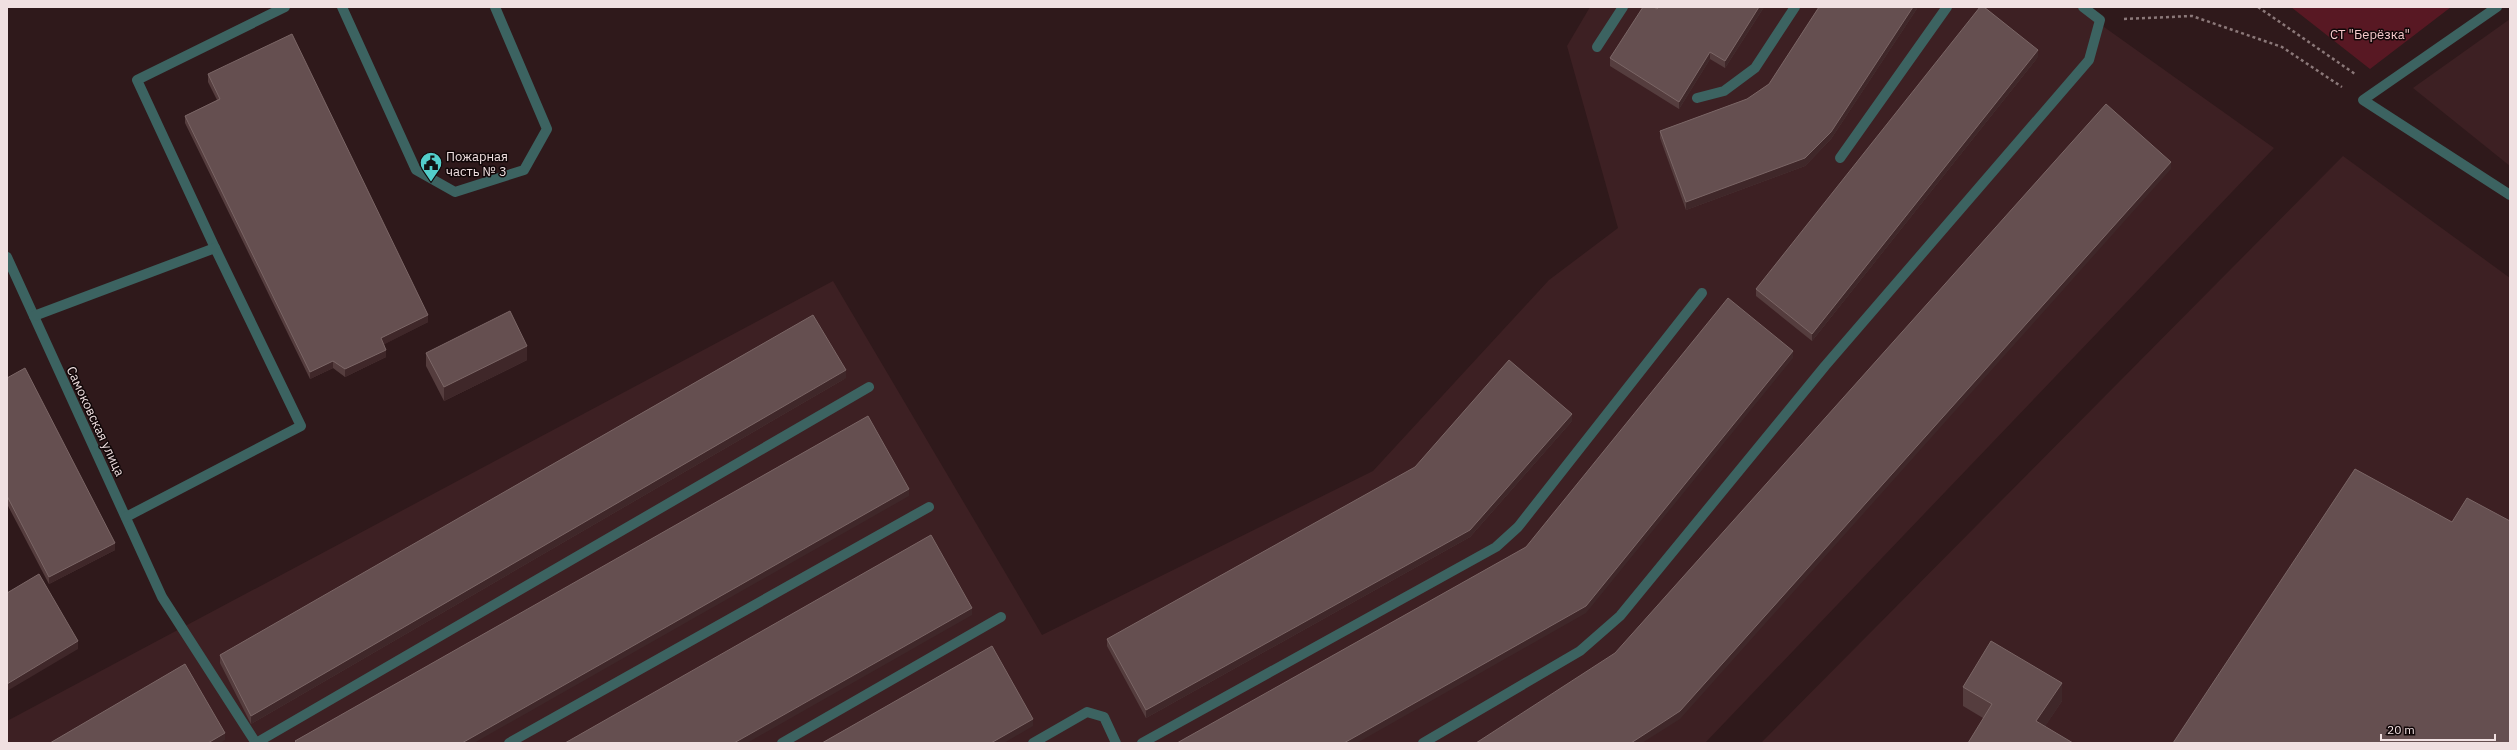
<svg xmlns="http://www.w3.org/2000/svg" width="2517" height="750" viewBox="0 0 2517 750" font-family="'IBM Plex Sans',sans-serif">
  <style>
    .built { fill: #3d2023 }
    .green { fill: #581823 }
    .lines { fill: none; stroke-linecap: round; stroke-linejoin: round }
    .path { stroke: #8b7879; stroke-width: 2.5; stroke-dasharray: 3 3; stroke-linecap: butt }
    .minor { stroke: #3c6361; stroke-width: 10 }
    .wall { fill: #553d3e }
    .shaded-wall { fill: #3f2729 }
    .building { fill: #654f50; stroke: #7b6666 }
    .labels { text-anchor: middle; stroke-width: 3; stroke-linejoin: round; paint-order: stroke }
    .park-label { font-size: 13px; fill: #f5c9cb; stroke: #110708 }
    .poi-label { font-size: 13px; fill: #f0e0e1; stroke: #110708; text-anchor: start }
    .street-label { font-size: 13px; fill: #f0e0e1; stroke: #110708 }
  </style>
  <rect width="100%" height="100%" fill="#2f191b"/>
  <g class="built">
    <path d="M1590,7H2076L2274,148L1705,743H7V721L833,281L1042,635L1373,471L1549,280L1618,228L1567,46Z"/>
    <path d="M2510,19V166L2413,88Z"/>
    <path d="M2343,156L2510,278V743H1761Z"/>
  </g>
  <path class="green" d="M2291,7H2451L2370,69Z"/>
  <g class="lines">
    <g class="path">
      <path d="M2258,7L2355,74"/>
      <path d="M2124,19L2192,16L2282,47L2342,87"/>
    </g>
    <g class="minor">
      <path d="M342,7L416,170L455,192L524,170L547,129L495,7"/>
      <path d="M2497,7L2363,100L2510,195"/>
      <path d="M1597,47L1623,7"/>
      <path d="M1697,98L1724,91L1755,68L1795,7"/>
      <path d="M1840,158L1947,7"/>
      <path d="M215,248L137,80L285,7"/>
      <path d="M7,257L162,597L256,743"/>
      <path d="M34,316L215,248L301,426L126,517"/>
      <path d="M256,743L869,387"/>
      <path d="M509,743L929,507"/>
      <path d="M782,743L1001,617"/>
      <path d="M1033,743L1087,712L1104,717L1116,743"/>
      <path d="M1142,743L1496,547L1518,527L1702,293"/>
      <path d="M1423,743L1580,651L1620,616L1825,366L2089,60L2100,20L2083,7"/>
    </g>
  </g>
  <g class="wall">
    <path d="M1764,7L1725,68L1710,59L1679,109L1610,66V58L1657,9Z"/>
    <path d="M1819,7H1918L1831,139L1805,166L1686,210L1660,138V131L1747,99L1769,84Z"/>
    <path d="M2038,57L1812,341L1756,296V289Z"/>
    <path d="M208,74L428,322L384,344L386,357L345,377L333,368L310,379L185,123V116L217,100L208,82Z"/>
    <path d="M426,353L527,360L444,401L426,366Z"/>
    <path d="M7,378L115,550L49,584L7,504Z"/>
    <path d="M846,378L251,724L220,663V655Z"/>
    <path d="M1572,421L1470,537L1146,718L1107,646V639Z"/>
    <path d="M1963,687L2062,701L2045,726L1983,718L1963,706Z"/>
  </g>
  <g class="shaded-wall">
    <path d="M1759,7H1764L1725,68V61Z"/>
    <path d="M1913,7H1918L1831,139L1805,166L1686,210V202Z"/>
    <path d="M2038,50V57L1812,341V334Z"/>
    <path d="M1710,52V59L1679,109V102Z"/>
    <path d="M2171,162V169L1680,719L1642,743H1631Z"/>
    <path d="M428,315V322L381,346V338Z"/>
    <path d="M527,346V360L444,401V387Z"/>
    <path d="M386,350V357L345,377V369Z"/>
    <path d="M1793,351V358L1586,613L1357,743H1344Z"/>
    <path d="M333,361V368L310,379V372Z"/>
    <path d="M846,370V378L251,724V716Z"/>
    <path d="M1572,414V421L1470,537L1146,718V710Z"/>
    <path d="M909,489V496L474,743H462Z"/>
    <path d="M115,543V550L49,584V577Z"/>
    <path d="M972,608V615L747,743H734Z"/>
    <path d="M78,641V649L7,691V684Z"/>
    <path d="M2062,683V701L2036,740V721Z"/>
    <path d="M1033,719V726L1004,743H991Z"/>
    <path d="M225,733V740L220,743H208Z"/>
  </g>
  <g class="building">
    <path d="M1643,7H1654L1657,9L1659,7H1759L1725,61L1710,52L1679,102L1610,58Z"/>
    <path d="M1819,7H1913L1831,132L1805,158L1686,202L1660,131L1747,99L1769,84Z"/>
    <path d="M1980,7H1984L2038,50L1812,334L1756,289Z"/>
    <path d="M292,34L428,315L381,338L386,350L345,369L333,361L310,372L185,116L220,99L208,74Z"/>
    <path d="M2106,104L2171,162L1680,711L1631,743H1476L1615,653Z"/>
    <path d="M1728,298L1793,351L1586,606L1344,743H1177L1526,547Z"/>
    <path d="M510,311L527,346L444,387L426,353Z"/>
    <path d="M813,315L846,370L251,716L220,655Z"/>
    <path d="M1509,360L1572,414L1470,530L1146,710L1107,639L1415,467Z"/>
    <path d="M25,368L115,543L49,577L7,496V378Z"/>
    <path d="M868,416L909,489L462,743H297L295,741Z"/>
    <path d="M2355,469L2452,522L2467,498L2510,521V743H2173Z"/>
    <path d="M931,535L972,608L734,743H565Z"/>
    <path d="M39,574L78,641L7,684V593Z"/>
    <path d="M1991,641L2062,683L2036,721L2073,743H1968L1992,704L1963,687Z"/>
    <path d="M992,646L1033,719L991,743H822Z"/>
    <path d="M185,664L225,733L208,743H50Z"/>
  </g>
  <defs>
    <g id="civic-pin" transform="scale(1.15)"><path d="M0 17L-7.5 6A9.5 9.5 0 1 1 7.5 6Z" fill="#53cdca" stroke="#110708"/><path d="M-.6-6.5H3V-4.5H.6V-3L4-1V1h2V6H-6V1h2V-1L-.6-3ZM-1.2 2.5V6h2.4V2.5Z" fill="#111"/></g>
  </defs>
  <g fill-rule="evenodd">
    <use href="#civic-pin" x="431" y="163"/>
  </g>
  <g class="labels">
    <g class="park-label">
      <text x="2370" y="39">СТ "Берёзка"</text>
    </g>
    <g class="poi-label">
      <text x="446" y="161">Пожарная<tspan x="446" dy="15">часть № 3</tspan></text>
    </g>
    <g class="street-label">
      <text transform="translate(96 421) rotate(65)" y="5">Самоковская улица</text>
    </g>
  </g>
  <rect width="2517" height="750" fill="none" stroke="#f0e0e1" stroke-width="16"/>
  <path d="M2381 734v6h114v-6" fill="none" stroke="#f0e0e1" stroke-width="2"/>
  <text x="2387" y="734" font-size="12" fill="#f0e0e1" stroke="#110708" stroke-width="3" paint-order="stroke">20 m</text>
</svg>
